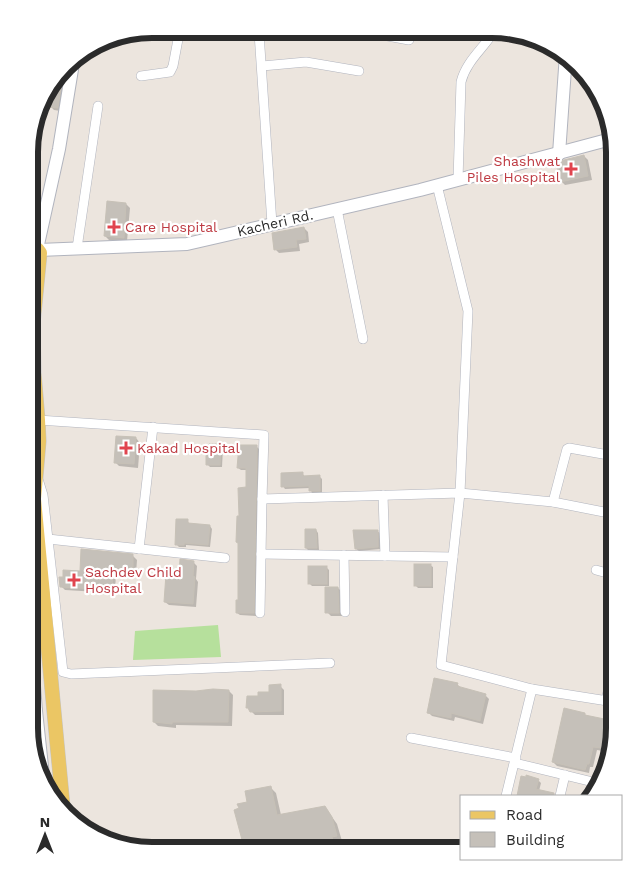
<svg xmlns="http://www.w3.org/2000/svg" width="643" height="880" viewBox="0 0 643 880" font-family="'Work Sans',sans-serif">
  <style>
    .green { fill: #b6e09c }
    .shadow { fill: #0003 }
    .building { fill: #c5c0b9; stroke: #c7c1b7 }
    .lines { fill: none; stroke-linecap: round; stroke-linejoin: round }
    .street-casing { stroke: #b1b4be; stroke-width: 10 }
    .secondary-casing { stroke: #b1b4be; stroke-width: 14 }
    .primary-casing { stroke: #c4c4c4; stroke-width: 15 }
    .street { stroke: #fff; stroke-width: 9 }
    .secondary { stroke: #fff; stroke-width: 12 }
    .primary { stroke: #ebc664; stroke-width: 14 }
    .health-dot { fill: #e0444e; stroke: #fff; stroke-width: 2 }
    .labels { text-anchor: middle; stroke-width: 4.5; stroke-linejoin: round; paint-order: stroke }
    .health-label { font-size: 14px; fill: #be3a42; stroke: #fff; text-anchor: start }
    .street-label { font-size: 14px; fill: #2b2b2b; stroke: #fff }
    .rim { fill: none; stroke: #2b2b2b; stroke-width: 6 }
  </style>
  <rect width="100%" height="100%" fill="#ece5de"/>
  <path class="green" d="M218,625L221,657L133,660L135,631Z"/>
  <g class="shadow">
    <path d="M71,59L61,111L54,110L50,106V103L41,102L45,90Z"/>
    <path d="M584,156L588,160L592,180L565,185L561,181Z"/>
    <path d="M126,204L130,208L127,241L109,240L105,236Z"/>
    <path d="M304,228L308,232L309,242L299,244L300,251L279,253L275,249Z"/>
    <path d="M136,438L140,443L138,468L119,466L115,462Z"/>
    <path d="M221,446L223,448L222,467H210L207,464Z"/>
    <path d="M256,446L259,449L256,616L240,615L237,613L239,602L241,518L247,488V470H241L238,468Z"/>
    <path d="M302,473L305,477H320L322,479V493H312L310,488L285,489L283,486Z"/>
    <path d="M187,521L190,524L210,526L212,529L210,547L186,545V547H179L176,544Z"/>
    <path d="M316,530L318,533L319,550H308L306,548Z"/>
    <path d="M377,531L380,533V549L359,551L356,549Z"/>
    <path d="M133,556L137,560L136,574L116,572L115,593L65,590L61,586L81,572Z"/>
    <path d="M193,562L197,566L196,579L198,582L196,607L169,605L165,602Z"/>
    <path d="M430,565L433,567V588H418L416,586Z"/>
    <path d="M326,567L329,570V586H312L310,584Z"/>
    <path d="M338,588L342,592V616H331L327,612Z"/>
    <path d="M457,684L461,688L485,695L489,699L483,724L455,717L454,721L432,716L428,712Z"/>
    <path d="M280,686L284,690V715H255L247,707Z"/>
    <path d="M229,691L233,695L232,726L176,725V728L158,726L154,722L196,692Z"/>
    <path d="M584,714L587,716L614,722V737L609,752L597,750L593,767H590L589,773L557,766L553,762Z"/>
    <path d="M522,778L538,780L541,783L539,791L550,793L553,796H518Z"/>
    <path d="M271,788L276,793L281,815L325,807L337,824L342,841L337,843L339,851H246L248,803Z"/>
  </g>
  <g class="building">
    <path d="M64,67L58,108L49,107V100L42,99L45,90Z"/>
    <path d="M584,155L588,176L560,182L556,162Z"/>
    <path d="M107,201L126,203L124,238L104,236Z"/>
    <path d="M304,227L306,239L296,240L297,247L274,250L272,233Z"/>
    <path d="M116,436L136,437L134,464L114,463Z"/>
    <path d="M209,444H221L220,465H206V453H209Z"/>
    <path d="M239,445H257L254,613H236V600H238V543L236,542L237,516H239L238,488L246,487V468H237Z"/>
    <path d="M303,472V476L320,475V491H309V486L281,487V473Z"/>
    <path d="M176,519H188V523L210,525L208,545L184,543V545H175Z"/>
    <path d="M305,529H316L317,548H305Z"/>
    <path d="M353,530H378V547L355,549Z"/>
    <path d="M81,549L133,554V570L113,569L112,590L60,587L59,577H63V570L80,571Z"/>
    <path d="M180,559L194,561L193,576L195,577L193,604L164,602L166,574L179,575Z"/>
    <rect x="414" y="564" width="17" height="22"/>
    <rect x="308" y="566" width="19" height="18"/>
    <path d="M325,587H338L339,613H325Z"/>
    <path d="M434,678L458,683L457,686L486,694L480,721L451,713V718L427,713Z"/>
    <path d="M281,684V711L250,712L248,708H246L247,696H258V692H269V685Z"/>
    <path d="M213,689L229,690L228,722H172V724L153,722V690L196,691Z"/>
    <path d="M564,708L585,713V715L614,721V737L610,749L593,747L589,764H587L585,770L552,762Z"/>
    <path d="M526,775L539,779L536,789L554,793V796H517L521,776L526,777Z"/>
    <path d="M271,786L277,815L325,806L332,817L337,836L332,837L336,851H245L234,810L239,808L237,804L247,802L245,791Z"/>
  </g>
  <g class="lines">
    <g class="street-casing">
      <g id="street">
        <path d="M366,32L409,40"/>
        <path d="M259,33L272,224"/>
        <path d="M262,66L306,62L359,71"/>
        <path d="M141,76L170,72L173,66L179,34"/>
        <path d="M458,180L461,82C466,61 484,48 495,30"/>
        <path d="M437,185L468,311L460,493L441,665L532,689"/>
        <path d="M337,209L363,339"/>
        <path d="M77,248L98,106"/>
        <path d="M38,420L264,435L262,499L460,493L553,502L614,514"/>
        <path d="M38,479L43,495L63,672L71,674L330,663"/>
        <path d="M383,495L385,556"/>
        <path d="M553,502L567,449L569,448L614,456"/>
        <path d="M48,539L225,558"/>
        <path d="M139,549L153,427"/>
        <path d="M261,554L453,557"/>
        <path d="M344,555L345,612"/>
        <path d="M596,570L614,575"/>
        <path d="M260,613L262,499"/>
        <path d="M606,701L614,663"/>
        <path d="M411,738L516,758"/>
        <path d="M515,763L589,781"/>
        <path d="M506,796L532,689L614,702"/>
        <path d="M560,796L565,775"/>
      </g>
    </g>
    <g class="secondary-casing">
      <g id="secondary">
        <path d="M559,154L566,54"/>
        <path d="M37,249L59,149L74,57"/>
        <path d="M39,250L187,244L420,190L611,139"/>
        <path d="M29,624L36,711"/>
        <path d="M29,710L36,711L44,785"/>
      </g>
    </g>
    <g class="primary-casing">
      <path id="primary" d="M30,250L37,249L40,253L33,324L34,373L38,420L39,441L34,499L63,807"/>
    </g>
    <use href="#street" class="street"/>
    <use href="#secondary" class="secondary"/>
    <use href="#primary" class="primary"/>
  </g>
  <g class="health-dot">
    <path d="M568.5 161.5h5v5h5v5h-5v5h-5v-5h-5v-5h5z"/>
    <path d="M111.5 219.5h5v5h5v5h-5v5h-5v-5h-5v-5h5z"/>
    <path d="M123.5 440.5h5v5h5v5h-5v5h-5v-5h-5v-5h5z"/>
    <path d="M71.5 572.5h5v5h5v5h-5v5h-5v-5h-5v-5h5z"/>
  </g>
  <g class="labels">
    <g class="health-label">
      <text x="560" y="166" text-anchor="end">Shashwat<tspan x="560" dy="16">Piles Hospital</tspan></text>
      <text x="125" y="232">Care Hospital</text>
      <text x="137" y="453">Kakad Hospital</text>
      <text x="85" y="577">Sachdev Child<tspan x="85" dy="16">Hospital</tspan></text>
    </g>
    <g class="street-label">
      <text transform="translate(275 223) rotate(-13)" y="5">Kacheri Rd.</text>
    </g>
  </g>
  <path d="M0 0H643V880H0ZM152 38H492A114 114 0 0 1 606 152V728A114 114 0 0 1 492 842H152A114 114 0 0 1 38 728V152A114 114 0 0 1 152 38Z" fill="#fff" fill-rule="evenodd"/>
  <path class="rim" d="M152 38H492A114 114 0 0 1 606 152V728A114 114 0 0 1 492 842H152A114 114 0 0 1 38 728V152A114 114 0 0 1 152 38Z"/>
  <rect x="460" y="795" width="162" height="65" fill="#ffffff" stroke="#aaaaaa"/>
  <rect x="470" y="811" width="25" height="8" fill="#ebc664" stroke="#aaaaaa"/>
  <text x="506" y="820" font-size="15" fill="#2b2b2b">Road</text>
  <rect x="470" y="832" width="25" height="15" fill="#c5c0b9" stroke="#aaaaaa"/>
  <text x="506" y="845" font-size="15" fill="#2b2b2b">Building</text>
  <g transform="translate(45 835)" stroke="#ffffff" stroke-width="4" paint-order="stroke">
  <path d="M0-4L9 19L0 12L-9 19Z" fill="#2b2b2b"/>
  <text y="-8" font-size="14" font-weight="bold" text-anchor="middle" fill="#2b2b2b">N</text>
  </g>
</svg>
